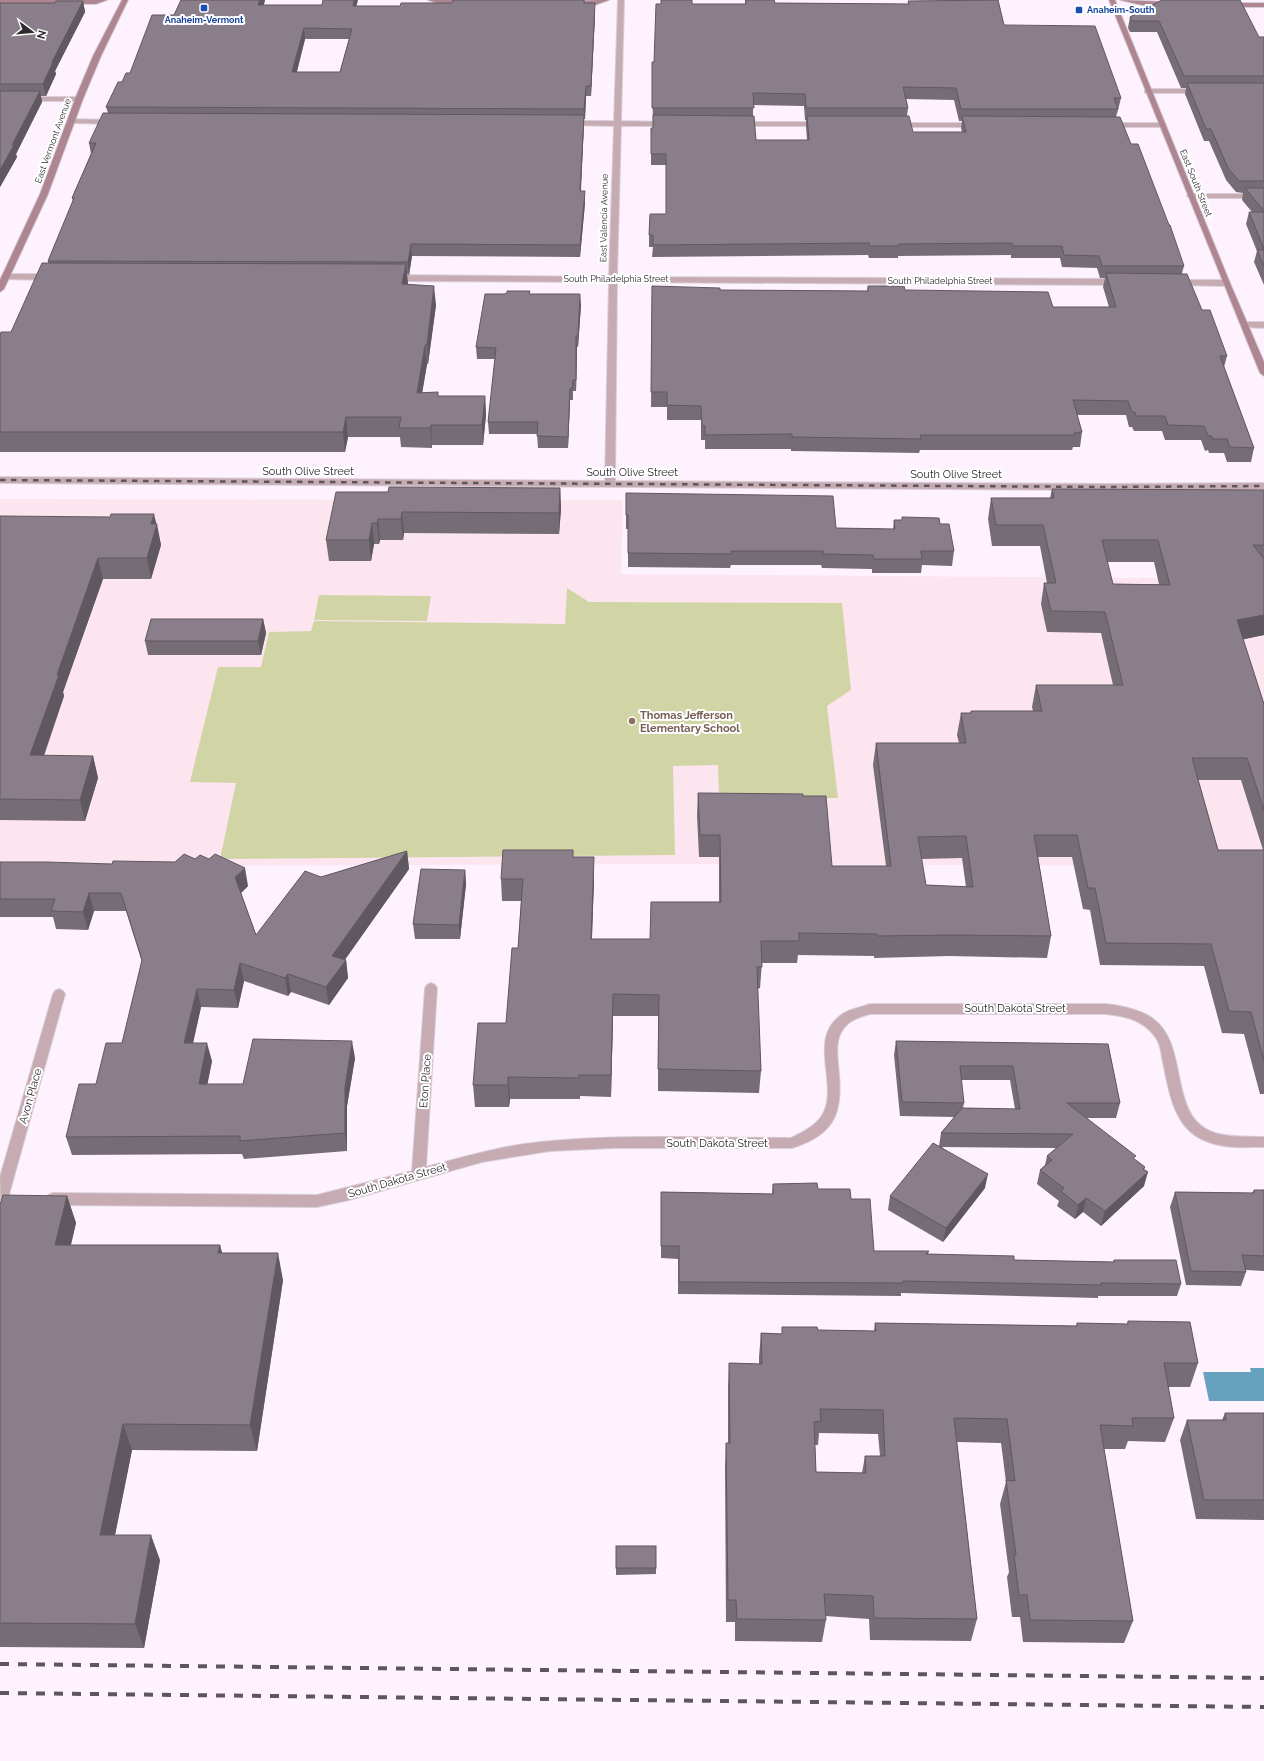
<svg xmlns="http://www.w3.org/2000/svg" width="1264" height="1761" viewBox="0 0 1264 1761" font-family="Raleway,sans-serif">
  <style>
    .education { fill: #fde5f0 }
    .green { fill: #d1d5a6 }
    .water { fill: #66a1be }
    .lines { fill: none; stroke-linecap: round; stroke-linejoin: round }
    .street-casing { stroke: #d9ced9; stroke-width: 2 }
    .secondary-casing { stroke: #d9ced9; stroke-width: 2 }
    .street { fill: #c7abb2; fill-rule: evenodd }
    .secondary { fill: #ae8691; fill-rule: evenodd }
    .rail-far1 { stroke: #5d575d; stroke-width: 2.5; stroke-dasharray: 5.5 5.5; stroke-linecap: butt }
    .rail { stroke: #5d575d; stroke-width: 4; stroke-dasharray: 9 9; stroke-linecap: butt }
    .wall { fill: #766c76; fill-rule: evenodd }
    .shaded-wall { fill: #605860 }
    .building { fill: #897e89; stroke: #605860; fill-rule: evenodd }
    .transit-dot { fill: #1a4fb4; stroke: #fff; stroke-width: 1.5 }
    .education-dot { fill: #8d6e63; stroke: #fff; stroke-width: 1.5 }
    .labels { text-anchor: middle; stroke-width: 4; stroke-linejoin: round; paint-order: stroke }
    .far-transit-label { font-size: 9px; font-weight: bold; fill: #164399; stroke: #fff; text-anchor: start }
    .far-street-label { font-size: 9px; fill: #2f2a2f; stroke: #fff }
    .street-label { font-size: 11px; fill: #2f2a2f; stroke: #fff }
    .education-label { font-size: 11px; font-weight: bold; fill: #785e54; stroke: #fff; text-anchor: start }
  </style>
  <rect width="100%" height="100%" fill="#fef2fe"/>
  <path class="education" d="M0,499L623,500L621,574L1264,579V866L606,864L0,867Z"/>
  <g class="green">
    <path d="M567,588L589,602L842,603L851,690L827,706L838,798H719L718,765L673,766L675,855L220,859L236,783L190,782L218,667H261L269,632L311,631L314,621L565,624Z"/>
    <path d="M319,595L431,596L427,621L314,620Z"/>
  </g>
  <path class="water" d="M1250,1368H1264V1401H1209L1203,1372H1251Z"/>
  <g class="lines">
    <g class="street-casing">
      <g id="street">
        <path d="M618,0H624L621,121L669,122L673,124L669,126H621L617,277L1121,279L1125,282L1121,285L617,282L615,481L1111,484L1264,483V489L1111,490L0,483V477L605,481L609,282L391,281L387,278L391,275L609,277L614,126L567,125L563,123L567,121H614Z"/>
        <path d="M1145,89H1201L1205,91L1201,93H1145Z"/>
        <path d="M0,97H79L83,99L79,101H0Z"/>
        <path d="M68,119L115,120L119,122L115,124L71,123H68Z"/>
        <path d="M736,122H821L825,124L821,126H739L735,124Z"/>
        <path d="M892,123H977L981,125L977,127H892Z"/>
        <path d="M1104,123H1162L1166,125L1162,127H1107L1103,125Z"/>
        <path d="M1188,194H1264V198H1191L1187,196Z"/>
        <path d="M5,274H51L55,277L51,280L2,279L1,277Z"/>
        <path d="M1175,280H1226L1230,283L1226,286L1172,285L1171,283L1172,281Z"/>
        <path d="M1245,322H1264V328L1242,327L1241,325Z"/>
        <path d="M431,983L435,985L437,988L426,1167C467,1156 508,1144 551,1141C630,1134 711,1138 791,1138C801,1133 814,1127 821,1117C842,1086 804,1038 844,1013C851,1009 862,1007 870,1004H1106C1122,1006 1139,1009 1152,1018C1191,1045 1166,1117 1215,1133C1230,1138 1248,1136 1264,1137V1147C1245,1147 1225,1149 1206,1141C1174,1129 1169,1092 1163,1062C1161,1054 1161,1045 1156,1038C1145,1021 1126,1016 1106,1014H870C860,1017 848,1020 842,1031C836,1040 837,1053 838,1064C843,1109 839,1133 792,1148H614L550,1151L482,1162L349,1200L317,1207L53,1205L48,1203L46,1199L48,1195L53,1193L317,1195L412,1171L425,988L427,985Z"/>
        <path d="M59,989L63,991L65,994L8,1198L6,1202L1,1204L0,1177L53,994L55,991Z"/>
      </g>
    </g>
    <g class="secondary-casing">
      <g id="secondary">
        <path d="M0,0H107L96,4L0,3Z"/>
        <path d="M122,0H128L101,56L83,99L48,194L4,289L0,292V280L40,194L75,99L93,56Z"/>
        <path d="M428,0H468L471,2L468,4H440Z"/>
        <path d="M598,0H609L595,5H568L565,3L568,1Z"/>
        <path d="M1109,0H1115L1230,283L1264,362V376L1260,373Z"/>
        <path d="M1120,0L1171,2L1174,4L1171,6H1146Z"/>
        <path d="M1264,3V7H1227L1224,5L1227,3Z"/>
      </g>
    </g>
    <use href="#street" class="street"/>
    <use href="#secondary" class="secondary"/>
    <path class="rail-far1" d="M0,480L1111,487L1264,486"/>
    <g class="rail">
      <path d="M0,1664L1264,1678"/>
      <path d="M0,1693L1264,1707"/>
    </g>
  </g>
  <g class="wall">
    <path d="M181,0H265L264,5L357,6H400L452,3L584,0L585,3L595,14L591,96H586L585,119H584L581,191L585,203L580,257L412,256L409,275L407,274V284L436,305L428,364H427L422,393L438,396H485L486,415L483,445H432V448L401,447L400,437H348L345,452H0V335L11,332L48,263V261L73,201L72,198L91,154L89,143L108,113L106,107L122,82L130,73L174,15ZM305,39H349L340,72H297Z"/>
    <path d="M745,0H774L775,3L908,4V1L998,0L1004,25L1121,98L1118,110L1116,117L1131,144L1184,266L1182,273L1227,356L1224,367L1254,448L1251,462H1227L1224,453H1209L1208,450L1205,451L1201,440H1165L1162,431H1134L1132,427H1129L1126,415H1077L1082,432L1080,447H1073L1072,450H920L919,453L791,451V449H705V440H701V420H667V407H651L652,286L720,290L867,291L868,286L1053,307H1109L1103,287L1105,278H1100L1097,268L1062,267L1060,258H1011V255L898,256V258H869L868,255L652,257L653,247H649V235L666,214V165H651V128H653L652,62H654L692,4H745ZM905,99L954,100L959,121H962L961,128L962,132H913L907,116L908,108ZM753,105L804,106L805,120H806V127L807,140H756L753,116Z"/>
    <path d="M1162,0L1259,37H1264V285L1254,262L1257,251L1246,224L1249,212H1252L1242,200L1243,193L1236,192L1226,180L1209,141H1204L1185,94L1186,88H1181L1157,32H1130L1128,28L1130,17Z"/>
    <path d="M83,1L85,12L55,71L56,74L46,96H41L42,102L16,154L17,157L0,187V3H55Z"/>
    <path d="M530,294L581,305L578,347H577L576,391H573V400H570L568,448H538L537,434H489L488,422L495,359H477L476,347Z"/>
    <path d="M560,488L561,509L559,534L404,533L403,540H380L379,544H374L371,561H329L326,540L388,492Z"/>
    <path d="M1052,489L1264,490V635L1243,639L1264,704V1094H1260L1244,1034L1222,1033L1204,966L1100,965L1090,910L1083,909L1072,857H1038L1051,936L1047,958L949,956L874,958V956L798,955L797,963H762L760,988L757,989L761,1071L759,1093L658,1091V1016H613L611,1097L580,1096V1099H510L509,1107H475L473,1085L506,1023L518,948L521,901H502L501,879L573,850V857L594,879L592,939H650L719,902V857H699L697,815L698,793L803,796L832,866H886L873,765L876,743H959L957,735L961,713H970L971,711H1033L1032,707L1036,685H1113L1101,633L1047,632L1041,604L1044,583H1047L1040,546H992L988,519L991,498H1050ZM1107,562H1154L1159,584H1113ZM1198,780H1241L1263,850H1218ZM962,858L966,887L926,885L921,859Z"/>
    <path d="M626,493L836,528L893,529L894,520L940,524L954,551L952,566L922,565L921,573H872V569L822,568L821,565H731L730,568L628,567V529H626Z"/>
    <path d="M0,516L156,524L161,545L151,579H103L63,692L64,696L44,756H93L98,778L85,821L0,820Z"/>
    <path d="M263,619L266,633L261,655H148L145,641Z"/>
    <path d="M407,851L409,869L344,960H346L348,978L329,1005L291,992L288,996L244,981L238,1008L201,1007L193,1043L212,1061L207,1084H243L355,1058L347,1106V1151L244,1159L242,1154L72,1155L66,1137L96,1084L122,1043L142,962L126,911H94L88,930L56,929L53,917H0V862L248,886L241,893L256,935L321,877Z"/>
    <path d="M465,870L466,884L460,939H415L413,924Z"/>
    <path d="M896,1041L1108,1044L1120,1103L1116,1118H1086L1135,1160L1145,1167L1144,1169V1186L1101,1226L1083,1212L1075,1219L1057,1206L1059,1201L1037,1184L1040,1170L1045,1165L1047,1156L1056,1148L942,1147L985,1188L943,1242L888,1210L890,1196L939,1146L941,1133L954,1117L900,1116L894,1055ZM961,1080H1010L1015,1109L963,1108L964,1103Z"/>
    <path d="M773,1184L818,1189L851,1199L874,1251H929L928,1254L1014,1260L1113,1262L1114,1260L1181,1284L1177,1296H1098V1298L901,1293V1296L678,1294V1259L661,1258V1192L772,1194Z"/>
    <path d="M1254,1190H1264V1271L1246,1270V1272L1241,1286L1186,1285L1170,1207L1175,1192L1252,1193Z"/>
    <path d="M67,1196L76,1223L71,1245H220L222,1253L283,1280L257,1451L132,1450L115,1535L160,1560L144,1648L0,1647V1205Z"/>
    <path d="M1128,1321L1198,1363L1190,1387H1168L1174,1418L1165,1442L1128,1441L1125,1449H1104L1133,1621L1124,1643L1023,1642L1020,1617H1012L1007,1577L1009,1572L1000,1504L1006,1482L1001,1443L957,1442L977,1619L971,1641L870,1640L869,1619L825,1616L826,1620L822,1642L735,1641V1622H726L725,1467L726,1443H728V1387L729,1363L759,1364V1357L761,1333L782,1334V1327L818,1330L874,1331L875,1323L1076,1326L1077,1323L1127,1324ZM819,1433L878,1434L880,1456H865L862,1473L816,1472L815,1445H818Z"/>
    <path d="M1225,1413H1264V1520L1196,1519L1180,1440L1187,1420H1222Z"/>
    <path d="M616,1546H656V1574L616,1575Z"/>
  </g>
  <g class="shaded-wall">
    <path d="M260,0H265L260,15L258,5Z"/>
    <path d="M354,0H358L354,16L353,6Z"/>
    <path d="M83,1L85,12L55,71L56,74L46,96L43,84L52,62Z"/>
    <path d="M595,3V14L591,96V86Z"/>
    <path d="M304,28L305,39L294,82L292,72Z"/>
    <path d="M586,86V96L585,119L584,109Z"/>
    <path d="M40,91L42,102L16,154L17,157L0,187V170Z"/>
    <path d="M584,115V126L580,203V191Z"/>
    <path d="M585,191V203L580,257V245Z"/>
    <path d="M411,244L412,256L409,275L408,262Z"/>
    <path d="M406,264L408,283L404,303L402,284Z"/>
    <path d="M434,286L436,305L428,364L427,345Z"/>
    <path d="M580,294L581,305L578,347V336Z"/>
    <path d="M576,336L577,347L576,391Z"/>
    <path d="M425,345L427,364L419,412L417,393Z"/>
    <path d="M570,389V400L568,448V437Z"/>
    <path d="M485,396L486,415L483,445L482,425Z"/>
    <path d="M346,417L348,437L345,452L343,432Z"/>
    <path d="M431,425L432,445V448L430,428Z"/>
    <path d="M560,488L561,509L559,534V513Z"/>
    <path d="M402,512L404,533L403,540L401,519Z"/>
    <path d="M154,514L157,526V524L161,545L151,579L147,558L151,524Z"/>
    <path d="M378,519L380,540L379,544L377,523Z"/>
    <path d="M372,523L374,544L371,561L369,540Z"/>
    <path d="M98,558L103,579L63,692L64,696L36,777L30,755L57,675Z"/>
    <path d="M1264,615V635L1231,642L1237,620Z"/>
    <path d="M263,619L266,633L261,655L258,641Z"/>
    <path d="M93,756L98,778L85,821L80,800Z"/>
    <path d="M407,851L409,869L335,974L332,956Z"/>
    <path d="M594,857V879L591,961V939Z"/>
    <path d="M245,868L248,886L239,895L235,877Z"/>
    <path d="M465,870L466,884L460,939L459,925Z"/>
    <path d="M89,893L94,911L88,930L83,912Z"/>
    <path d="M346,960L348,978L329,1005L326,987Z"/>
    <path d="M240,963L244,981L238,1008L234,990Z"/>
    <path d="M288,974L291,992L288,996L285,978Z"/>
    <path d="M197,989L201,1007L189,1061L184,1043Z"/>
    <path d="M613,994V1016L611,1097V1075Z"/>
    <path d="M352,1041L355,1058L347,1106V1151L345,1133V1088Z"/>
    <path d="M207,1043L212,1061L204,1102L199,1084Z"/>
    <path d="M508,1077L510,1099L509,1107L508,1085Z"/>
    <path d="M1145,1167L1141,1178L1148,1172L1144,1186L1101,1226L1105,1211Z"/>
    <path d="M988,1174L985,1188L943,1242L946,1228Z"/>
    <path d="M67,1196L76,1223L64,1272L55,1245Z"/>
    <path d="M1086,1198L1083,1212L1075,1219L1078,1205Z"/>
    <path d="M220,1245L227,1272L218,1253Z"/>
    <path d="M278,1253L283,1280L257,1451L250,1425Z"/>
    <path d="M123,1424L132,1450L110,1560L100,1535Z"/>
    <path d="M151,1535L160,1560L144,1648L135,1624Z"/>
  </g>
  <g class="building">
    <path d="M181,0H260L258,5H322L323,0H354L353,6H400L401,3H452L453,0H584V3H595L591,86H586L584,109L106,107L118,82H122L126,73H130L152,15H174ZM304,28L352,29L340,72H292Z"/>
    <path d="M661,0H692V4H746V0H774L775,3L909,4L908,1L998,0L1004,25L1095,26L1121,98H1114L1118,109H961L956,88L903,87L908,108H806L805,94L753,93L754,108H652V62H654L656,4H661Z"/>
    <path d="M1162,0H1240L1259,37H1264V76H1184L1159,21H1132L1130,17Z"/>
    <path d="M56,1H83L52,62H53L43,84H0V3H55Z"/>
    <path d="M1187,83H1264V181H1239L1228,168L1211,129H1206Z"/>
    <path d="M0,91H40L12,145H14L0,170Z"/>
    <path d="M103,113L584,115L580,191H585L580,245L411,244L408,262L48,261L74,198H72L96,143H89Z"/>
    <path d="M653,115L754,116L756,140H809L807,116H909L913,132H966L962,116L1120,117L1131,144H1138L1169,225H1170L1184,266H1102L1099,256L1064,255L1062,246H1013L1012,243L899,244V246H870L869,243L653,245V235H649L650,214H666V154H651V128H653Z"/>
    <path d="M1245,188H1264V211Z"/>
    <path d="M1249,212H1264V249Z"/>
    <path d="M1257,250H1264V266Z"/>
    <path d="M42,263L406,264L402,284L434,286L427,345H425L417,393L438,392V396H485L482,425H431L430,428H399L401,417H346L343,432H0V335L1,332H11Z"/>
    <path d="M1106,273L1187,274L1202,310H1210L1227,356H1220L1254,448L1230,447L1227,439H1212V436H1208L1204,426L1168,425L1165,416H1136L1135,412H1132L1128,401L1073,400L1082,432L1074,433L1075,435H920L921,439L792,437V434L705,435V426H702L701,406L667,405V392H651L652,286L720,288V290L868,291V286H904L905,290L1048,292L1053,307H1116Z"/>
    <path d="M507,291H530L529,294H580L578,336H576V380H573L572,389H570L568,437L537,436L538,422H488L496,348L476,347L485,294H504L507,293Z"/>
    <path d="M389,487L560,488L559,513L402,512L401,519H378L377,523H372L369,540H326L336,492H388Z"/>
    <path d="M1052,489L1264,490V545H1253L1264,559V615L1237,620L1264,704V810L1247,758H1192L1218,850H1264V1061L1251,1012L1229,1011L1211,944L1106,943L1095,888H1088L1077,835H1034L1051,936L953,935L877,936V934L799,933V941H761L762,967H757L761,1071L658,1069L659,995L613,994L611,1075H579V1078L508,1077V1085H473L478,1023H506L512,948H518L523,879H501L503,850H573V857H594L591,939H650L651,902H721L720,835H700L698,793L803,794V796H826L832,866H891L876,743H966L961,713H971V711H1042L1036,685H1123L1105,612L1051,611L1044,583H1056L1043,525H996L991,498H1054ZM1102,540H1158L1170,585L1113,584ZM966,836L973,887L926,885L918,837Z"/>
    <path d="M626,493L833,496L836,528L895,529L894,520H902V517L939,518L940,524H949L954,551H921L922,559H874L873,555L823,554V551H731V554L628,553V515H626Z"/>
    <path d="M111,514H154L151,524H157L147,558H98L57,675H59L30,755L93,756L80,800L0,799V516L110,517Z"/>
    <path d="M151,619H263L258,641H145Z"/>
    <path d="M407,851L332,956L346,960L326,987L288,974L285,978L240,963L234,990L197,989L184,1043H207L199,1084H243L253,1039L352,1041L345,1088V1133L240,1141V1136L66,1137L79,1084H96L106,1043H122L142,960L121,893H89L83,912L51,911L55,899H0V862H47L112,864L113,861L175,862L184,854L195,859L200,855L209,859L215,854L245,868L235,877L256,935L305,871L321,877Z"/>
    <path d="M421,869L465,870L459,925L413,924Z"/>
    <path d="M896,1041L1108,1044L1120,1103H1067L1136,1156L1133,1158L1145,1167L1143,1169L1148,1172L1105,1211L1086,1198L1078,1205L1061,1191L1064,1188L1040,1170L1052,1160L1047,1156L1073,1134L941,1133L962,1108L1020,1109L1013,1066H960L964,1103L902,1102Z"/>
    <path d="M933,1143L988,1174L946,1228L890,1196Z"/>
    <path d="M817,1183L818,1189H850L851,1199H870L874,1251H929L926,1254L1014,1256V1260L1114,1262V1260H1176L1181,1284L1101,1283L1102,1285L903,1281V1283L679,1282V1246H661V1192L773,1194V1184Z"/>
    <path d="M1254,1190H1264V1256L1242,1255L1246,1272L1191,1271L1175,1192L1254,1193Z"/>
    <path d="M3,1195L67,1196L55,1245H220L218,1253H278L250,1425L123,1424L100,1535H151L135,1624L0,1623V1205Z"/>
    <path d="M1128,1321L1190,1322L1198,1363H1164L1174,1418H1132L1133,1426L1100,1425L1133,1621L1030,1620L1027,1595H1019L1014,1555H1016L1006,1480L1015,1481L1007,1419L954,1418L977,1619L874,1618L873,1596L824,1594L826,1620L737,1619L736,1600H728L726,1443H730L729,1363L762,1364L761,1333L782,1334V1327H817L818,1330L876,1331L875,1323L1077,1326V1323L1128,1324ZM820,1409L883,1410L885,1456H865L866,1473L816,1472L814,1422L821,1421Z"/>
    <path d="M1225,1413H1264V1500H1204L1187,1420H1226Z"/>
    <rect x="616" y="1546" width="40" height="22"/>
  </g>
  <g class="transit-dot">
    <rect x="200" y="4" width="8" height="8" rx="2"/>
    <rect x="1075" y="6" width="8" height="8" rx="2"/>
  </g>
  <circle class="education-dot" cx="632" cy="721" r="4"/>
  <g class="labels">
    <g class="far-transit-label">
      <text x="1087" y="13">Anaheim-South</text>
      <text x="204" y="23" text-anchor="middle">Anaheim-Vermont</text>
    </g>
    <g class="far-street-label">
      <text transform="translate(53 141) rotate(-70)" y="3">East Vermont Avenue</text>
      <text transform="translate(1196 183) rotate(68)" y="3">East South Street</text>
      <text transform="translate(604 218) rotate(-89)" y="3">East Valencia Avenue</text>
      <text x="616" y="282">South Philadelphia Street</text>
      <text x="940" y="284">South Philadelphia Street</text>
    </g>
    <g class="street-label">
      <text x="308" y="475">South Olive Street</text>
      <text x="632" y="476">South Olive Street</text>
      <text x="956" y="478">South Olive Street</text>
      <text x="1015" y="1012">South Dakota Street</text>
      <text transform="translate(425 1081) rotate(-86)" y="4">Eton Place</text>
      <text transform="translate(30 1096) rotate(-74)" y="4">Avon Place</text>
      <text x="717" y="1147">South Dakota Street</text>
      <text transform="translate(397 1180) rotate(-16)" y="4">South Dakota Street</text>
    </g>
    <g class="education-label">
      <text x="640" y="719">Thomas Jefferson<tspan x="640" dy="13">Elementary School</tspan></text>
    </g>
  </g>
  <g transform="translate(32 32) rotate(106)" stroke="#ffffff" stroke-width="3" paint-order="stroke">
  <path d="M0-3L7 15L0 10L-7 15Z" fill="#2f2a2f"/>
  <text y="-6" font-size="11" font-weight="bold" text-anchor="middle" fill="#2f2a2f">N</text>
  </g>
</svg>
